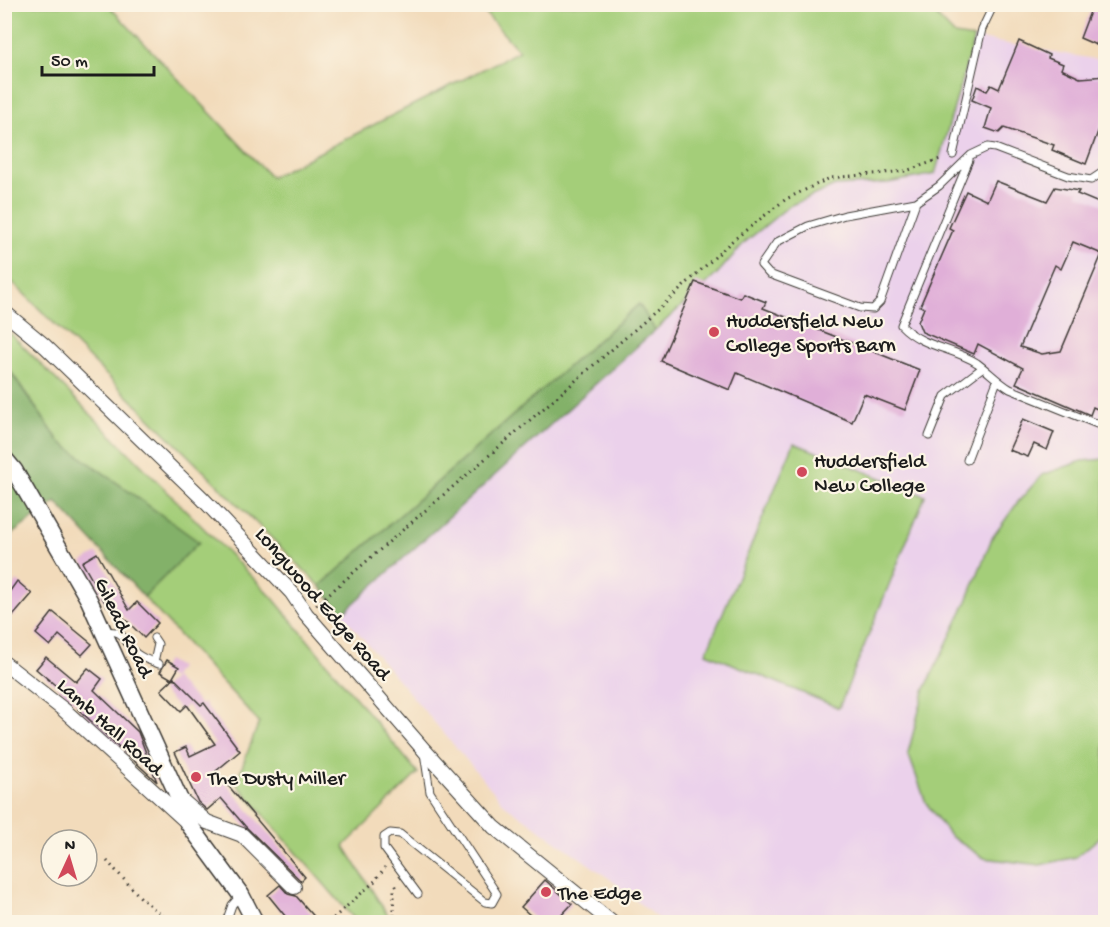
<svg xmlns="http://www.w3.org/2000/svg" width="1110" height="927" viewBox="0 0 1110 927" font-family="'Gochi Hand',sans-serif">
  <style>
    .built { fill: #ebd1eb }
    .green { fill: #a4ce79; stroke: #60754a; stroke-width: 1.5 }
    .forest { fill: #83b169; stroke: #506642; stroke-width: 1.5 }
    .building { fill: #e0afd8; fill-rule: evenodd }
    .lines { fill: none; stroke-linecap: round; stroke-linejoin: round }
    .service-casing { stroke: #3c3934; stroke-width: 9 }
    .minor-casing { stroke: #3c3934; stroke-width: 16 }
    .tertiary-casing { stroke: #3c3934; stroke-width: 19 }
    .path { stroke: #3c3934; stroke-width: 3; stroke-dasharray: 1.5 4.5; stroke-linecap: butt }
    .service { stroke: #fff; stroke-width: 7 }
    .minor { stroke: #fff; stroke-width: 14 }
    .tertiary { stroke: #fff; stroke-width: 16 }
    .poi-dot { fill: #d1495b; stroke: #fcf5e5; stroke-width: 2 }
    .labels { text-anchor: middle; stroke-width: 4.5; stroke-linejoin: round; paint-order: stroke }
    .poi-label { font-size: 21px; fill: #1c1c1c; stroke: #fcf5e5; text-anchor: start }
    .street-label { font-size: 21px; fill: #1c1c1c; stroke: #fcf5e5 }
  </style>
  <rect width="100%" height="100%" fill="#fcf5e5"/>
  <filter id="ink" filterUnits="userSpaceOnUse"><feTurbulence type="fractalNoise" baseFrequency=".0167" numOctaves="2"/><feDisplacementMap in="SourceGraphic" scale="12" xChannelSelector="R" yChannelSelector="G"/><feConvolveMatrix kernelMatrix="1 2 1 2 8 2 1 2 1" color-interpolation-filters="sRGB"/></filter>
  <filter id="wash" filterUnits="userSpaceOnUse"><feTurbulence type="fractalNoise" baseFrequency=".008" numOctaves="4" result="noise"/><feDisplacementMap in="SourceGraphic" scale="24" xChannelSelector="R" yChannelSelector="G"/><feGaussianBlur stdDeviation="1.35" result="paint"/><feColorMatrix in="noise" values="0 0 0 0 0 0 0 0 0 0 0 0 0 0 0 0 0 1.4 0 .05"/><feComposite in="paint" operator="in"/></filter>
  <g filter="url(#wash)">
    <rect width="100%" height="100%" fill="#f2dbbb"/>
    <path class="built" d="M974,38L1105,61V922H662L610,879L505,805L342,614L717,274L744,243L789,206L834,186L887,183L935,174Z"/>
    <g class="green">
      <path d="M4,5H108L271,177L519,51L478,5H926L955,35L974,38L935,174L888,183L835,186L789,206L744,243L717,274L655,330L638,305L320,586L5,275Z"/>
      <path d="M5,328L272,597L418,773L344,846L392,922H357L236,783L259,722L144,597L198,542L59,441L5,363Z"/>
      <path d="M794,443L925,496L839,708L706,653Z"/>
      <path d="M1105,459V833L1076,857L1040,865L984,858L950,836L926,803L908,753L924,691L967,601L992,538L1018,502L1042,475L1082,461Z"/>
    </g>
    <g class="forest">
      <path d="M639,304L655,330L342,614L320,586Z"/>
      <path d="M4,363L59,441L199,542L144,597L56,502L5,539Z"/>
    </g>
    <g id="blocks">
      <g class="building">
        <path d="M1093,4H1106V25L1096,45L1080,38Z"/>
        <path d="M1019,41L1049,55L1048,58L1063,64L1061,69L1080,78L1106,76V110L1086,164L1052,150L1054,145L1004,128L999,133L985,128L991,108L972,100L977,86L987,91L991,85L999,89Z"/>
        <path d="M996,181L1047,201L1055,187L1079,191L1077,194L1106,206V413L1093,407L1090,415L1016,383L1023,368L978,344L974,354L922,332L918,322L924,308L920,306L953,230L949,228L966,191L987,201ZM1073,242L1102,254L1061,351L1042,354L1020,347L1055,265L1061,269Z"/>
        <path d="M695,282L740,298L743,293L766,302L763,308L920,370L905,410L864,394L852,422L737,373L730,390L661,361Z"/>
        <path d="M1023,419L1054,432L1047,450L1034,444L1028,457L1009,450Z"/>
        <path d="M97,553L129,610L137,602L158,623L144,638L110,604L107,606L82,562Z"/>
        <path d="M17,581L32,594L13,616L4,608V587L10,591Z"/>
        <path d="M53,612L92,644L82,655L59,635L50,646L36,634Z"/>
        <path d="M46,657L76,682L88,668L102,679L94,690L138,732L157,782L78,709L81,707L36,669Z"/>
        <path d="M167,660L179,667L172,679L160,672Z"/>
        <path d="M174,678L201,705L204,703L240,751L216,771L305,877L301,881L245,826L221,798L207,810L198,802L175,752L186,747L190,756L215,744L187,705L181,711L161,690Z"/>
        <path d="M545,880L572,904L555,922H538L521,907Z"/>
        <path d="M280,885L288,894L296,896L319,922H290L268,895Z"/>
      </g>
    </g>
  </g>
  <g filter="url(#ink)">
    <use href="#blocks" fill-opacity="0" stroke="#3c3934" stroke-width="1.5"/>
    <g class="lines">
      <g class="service-casing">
        <g id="service">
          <path d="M953,155L982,29L994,4"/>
          <path d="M969,160L901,325C923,348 952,347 977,363C988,371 998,382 1010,389L1097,424"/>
          <path d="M916,202L880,302L873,309L860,308L769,274L761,265L777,242L808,226L845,215L916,202L939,186L971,155L988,147L995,148L1068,176L1091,180L1103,172L1106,167"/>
          <path d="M929,436L945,396L982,368"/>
          <path d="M967,460L997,381"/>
          <path d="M104,632C128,629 121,642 137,654C143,659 152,661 159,664"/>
          <path d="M154,638L158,644L154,662"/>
          <path d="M418,894L384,848V837L390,833L400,834L485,902L492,903L497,894L430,792L424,753"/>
          <path d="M226,922L232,905L240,896"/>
        </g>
      </g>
      <g class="minor-casing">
        <g id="minor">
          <path d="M4,312L45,346L202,498L292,593L306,614L424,750L494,827L611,922"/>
          <path d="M4,663L64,710L187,822"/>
          <path d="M179,798L207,822L242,835L294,887"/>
        </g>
      </g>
      <g class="tertiary-casing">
        <path id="tertiary" d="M4,458L14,470L89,600L179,798L188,823L241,895L255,922"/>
      </g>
      <g class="path">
        <path d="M316,605L669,300L732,241L786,199L830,178L906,171L943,158"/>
        <path d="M107,861L142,899L170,922"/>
        <path d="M329,922L374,882L385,867"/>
        <path d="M394,922V889L398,883"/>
      </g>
      <use href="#service" class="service"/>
      <use href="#minor" class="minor"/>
      <use href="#tertiary" class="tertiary"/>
    </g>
  </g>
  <g class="poi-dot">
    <circle cx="714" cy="332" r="6"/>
    <circle cx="802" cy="472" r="6"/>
    <circle cx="196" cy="777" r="6"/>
    <circle cx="546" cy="892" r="6"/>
  </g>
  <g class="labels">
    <g class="poi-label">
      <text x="726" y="327">Huddersfield New<tspan x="726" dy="24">College Sports Barn</tspan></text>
      <text x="814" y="467">Huddersfield<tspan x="814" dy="24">New College</tspan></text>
      <text x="208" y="784">The Dusty Miller</text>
      <text x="558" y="899">The Edge</text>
    </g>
    <g class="street-label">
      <text transform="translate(324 603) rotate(49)" y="7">Longwood Edge Road</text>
      <text transform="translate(125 627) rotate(64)" y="7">Gilead Road</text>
      <text transform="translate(111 726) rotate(42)" y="7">Lamb Hall Road</text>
    </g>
  </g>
  <rect width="1110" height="927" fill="none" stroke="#fcf5e5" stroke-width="24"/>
  <g transform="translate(69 858) rotate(4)"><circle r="28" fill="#fcf5e5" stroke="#a29e95" stroke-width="1.5"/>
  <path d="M0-4.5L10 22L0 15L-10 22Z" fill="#d1495b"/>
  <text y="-9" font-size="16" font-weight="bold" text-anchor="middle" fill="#1c1c1c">N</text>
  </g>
  <path d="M42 66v9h112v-9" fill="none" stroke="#1c1c1c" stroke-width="3"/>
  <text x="51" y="66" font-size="18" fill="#1c1c1c" stroke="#fcf5e5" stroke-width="4.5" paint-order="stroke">50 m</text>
</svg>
